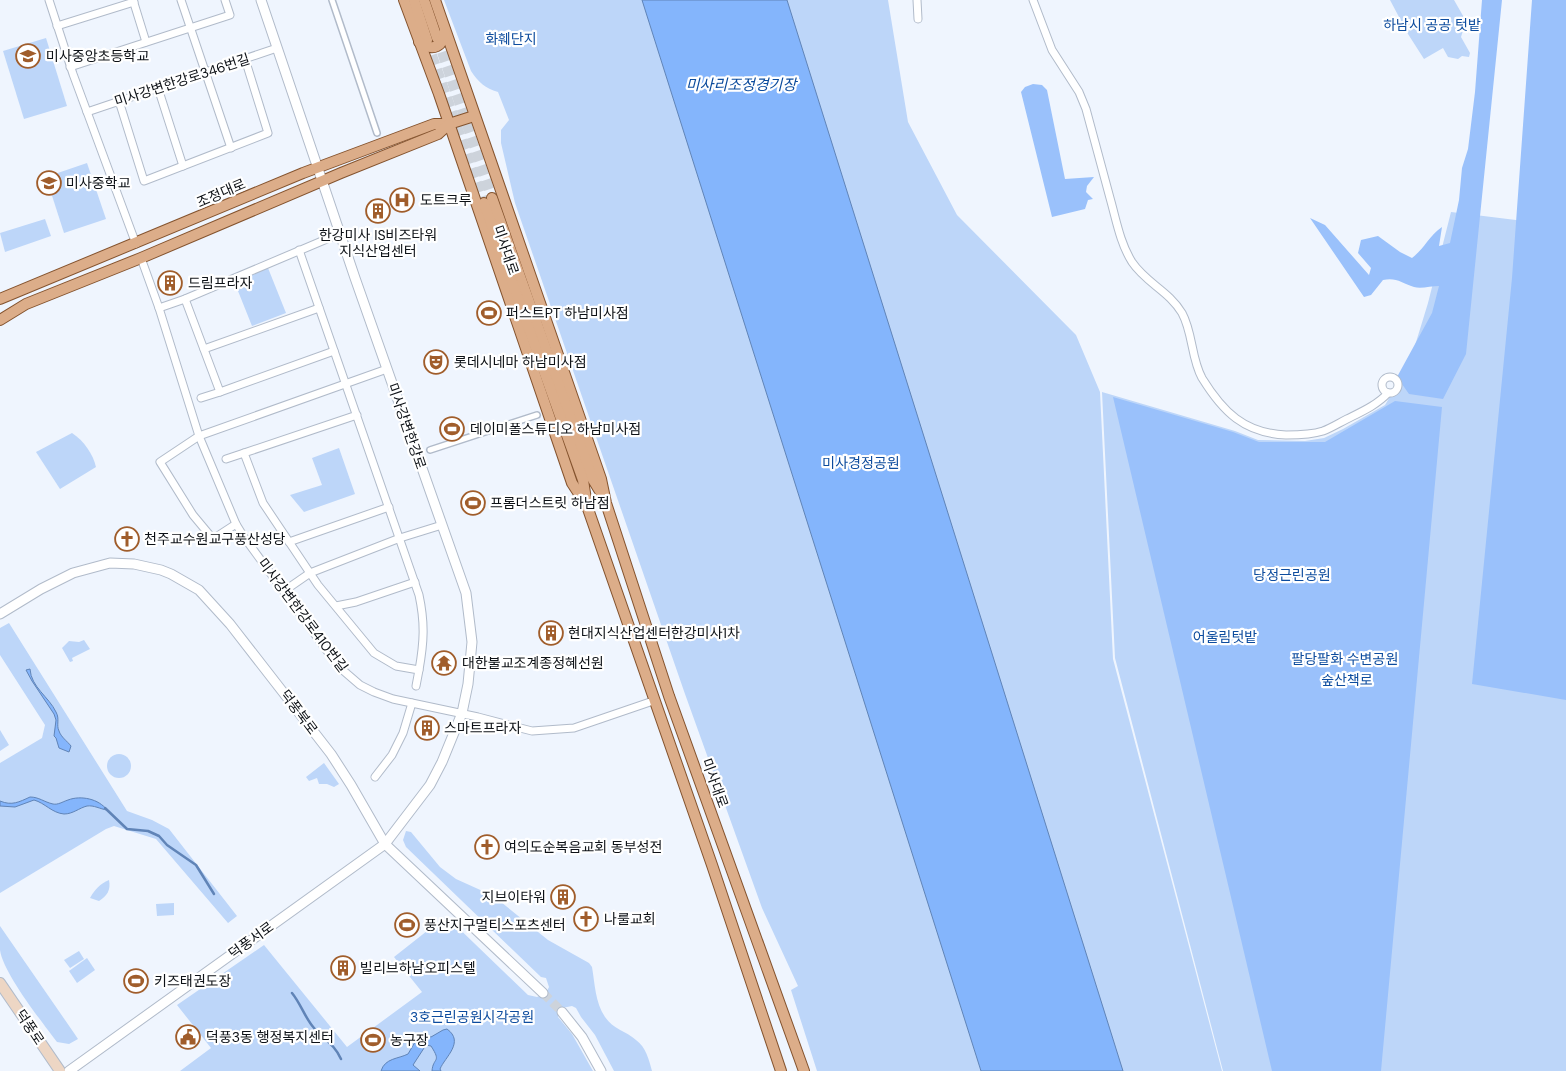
<svg xmlns="http://www.w3.org/2000/svg" width="1566" height="1071" viewBox="0 0 1566 1071" font-family="'DM Sans','Noto Sans KR',sans-serif">
  <style>
    .green { fill: #bdd6f9 }
    .forest { fill: #9ac1fb }
    .water { fill: #84b5fc; stroke: #6084b7 }
    .lines { fill: none; stroke-linecap: round; stroke-linejoin: round }
    .stream { stroke: #6084b7; stroke-width: 2.5 }
    .tertiary-tunnel { stroke: #cdd3db; stroke-width: 9; stroke-dasharray: 9 4.5; stroke-linecap: butt }
    .primary-tunnel { stroke: #cdd3db; stroke-width: 10; stroke-dasharray: 10 5; stroke-linecap: butt }
    .pedestrian-casing { stroke: #b1bbca; stroke-width: 8 }
    .minor-casing { stroke: #b1bbca; stroke-width: 9 }
    .tertiary-casing { stroke: #b1bbca; stroke-width: 11 }
    .secondary-casing { stroke: #b1bbca; stroke-width: 12 }
    .primary-casing { stroke: #84532e; stroke-width: 12 }
    .pedestrian { stroke: #fff; stroke-width: 5 }
    .minor { stroke: #fff; stroke-width: 7 }
    .tertiary { stroke: #fff; stroke-width: 9 }
    .secondary { stroke: #edd6c4; stroke-width: 10 }
    .primary { stroke: #dcad89; stroke-width: 10 }
    .labels { text-anchor: middle; stroke-width: 4.5; stroke-linejoin: round; paint-order: stroke }
    .park-label { font-size: 14px; fill: #0d4c9e; stroke: #fff }
    .poi-label { font-size: 14px; fill: #0d1116; stroke: #fff; text-anchor: start }
    .street-label { font-size: 14px; fill: #0d1116; stroke: #fff }
    .water-label { font-size: 15px; font-style: italic; fill: #0b4b9c; stroke: #fff }
  </style>
  <rect width="100%" height="100%" fill="#eff5fe"/>
  <g class="green">
    <path d="M444,0H888L908,122L957,215L1076,335L1100,392L1113,659L1222,1071H817L791,990L798,986L762,908L685,694L515,203L501,143V130L509,120L498,92C485,88 479,83 471,71Z"/>
    <path d="M1390,0H1454L1466,21L1461,37L1470,53L1469,57L1462,56L1458,59L1448,57L1443,48L1424,59L1408,34Z"/>
    <path d="M46,38L67,106L24,119L3,51Z"/>
    <path d="M87,163L106,219L64,233L46,177Z"/>
    <path d="M1451,212L1566,226V1071H1223L1115,658L1102,392L1235,431L1258,440L1305,441L1324,438L1343,429L1385,405L1409,365L1428,303Z"/>
    <path d="M45,219L51,236L5,252L0,233Z"/>
    <path d="M268,268L286,313L252,326L234,281Z"/>
    <path d="M72,433C84,441 93,454 96,467L60,489L36,452Z"/>
    <path d="M339,448L355,494L304,512L290,495L322,485L312,458Z"/>
    <path d="M9,623L127,811L152,820L169,829L237,916L228,923L156,839L114,826L106,829L0,893V763L42,738L45,725L0,655V628Z"/>
    <path d="M84,640L90,649L72,658L73,661L70,662L62,648L69,641L79,642Z"/>
    <path d="M0,730L9,745L0,751Z"/>
    <circle cx="119" cy="766" r="12"/>
    <path d="M324,763L339,784L334,787L327,784H319L317,778L309,781L306,777Z"/>
    <path d="M406,831L411,832L440,867L456,879L487,893L501,902L548,940L589,963L592,967C595,984 595,1002 605,1017C613,1029 626,1031 636,1040C646,1047 649,1060 652,1071H614L595,1035L581,1017L576,1008L572,1006L562,1008L558,1017L572,1034L593,1071H180L211,1048L177,1005L264,945L347,1047L422,992L394,957L446,916L528,995L537,997L546,993L549,987L546,978L541,977L406,847L403,840Z"/>
    <path d="M109,880C111,890 107,896 99,901L90,898C95,889 100,884 109,880Z"/>
    <path d="M174,903V915L157,916L156,904Z"/>
    <path d="M0,926L74,1033L78,1039L69,1044L57,1042C42,1022 3,973 0,950C0,942 0,934 0,926Z"/>
    <path d="M79,951L84,959L70,968L64,960Z"/>
    <path d="M87,958L95,970L77,983L69,971Z"/>
  </g>
  <g class="forest">
    <path d="M1482,0H1502L1466,354L1443,399L1409,394L1397,377L1432,313L1439,286C1431,286 1421,289 1414,287C1402,283 1396,277 1383,280L1371,295L1364,297L1310,218L1325,225L1369,275L1371,268L1358,253L1361,240L1378,236L1400,252L1412,258C1424,249 1429,236 1442,227L1439,246L1450,243L1459,200L1462,168L1468,149L1475,92Z"/>
    <path d="M1532,0H1566V700L1472,684L1512,278Z"/>
    <path d="M1033,84L1042,85L1047,90L1065,179L1094,177L1087,186L1086,192L1093,199L1088,200L1085,209L1052,217L1021,92L1025,87Z"/>
    <path d="M1113,397L1233,432L1259,442H1325L1395,401L1442,407L1381,1071H1272Z"/>
  </g>
  <g class="water">
    <path d="M642,0H787L1123,1071H981Z"/>
    <path d="M30,669C31,687 49,697 56,712C60,719 56,725 59,731C61,737 67,741 71,746L69,752L59,748L56,738L54,736L56,720L54,714L32,681L26,670Z"/>
    <path d="M30,797C39,797 44,802 53,804C58,805 62,802 68,800C81,795 99,799 107,810C100,809 94,805 87,806C79,808 73,814 64,814C52,813 45,803 34,800L15,807L0,806V801C12,806 19,802 30,797Z"/>
    <path d="M447,1029C465,1042 445,1057 440,1069L441,1071H432C433,1057 442,1063 431,1046L426,1045L413,1065L420,1071H381C385,1058 398,1059 408,1054L418,1037L422,1036L431,1037L443,1030Z"/>
  </g>
  <g class="lines">
    <g class="stream">
      <path d="M105,808L127,829L148,831L159,836L167,845L196,865L214,894"/>
      <path d="M292,993C301,1004 305,1018 314,1028C324,1039 335,1045 341,1059"/>
    </g>
    <path class="tertiary-tunnel" d="M543,993L562,1012"/>
    <g class="primary-tunnel">
      <path d="M437,38L492,198"/>
      <path d="M427,41L484,203"/>
    </g>
    <g class="pedestrian-casing">
      <g id="pedestrian">
        <path d="M332,0L377,133"/>
        <path d="M430,450L537,415"/>
      </g>
    </g>
    <g class="minor-casing">
      <g id="minor">
        <path d="M49,0L73,74L136,244"/>
        <path d="M133,0L146,42"/>
        <path d="M181,0L231,148"/>
        <path d="M917,0L918,19"/>
        <path d="M1033,0L1052,50L1079,92L1086,109C1094,139 1102,168 1110,198C1116,219 1120,243 1132,262C1146,283 1169,291 1182,313C1193,333 1191,358 1202,378C1223,412 1244,433 1286,435C1298,435 1311,435 1323,431C1331,428 1339,423 1347,419C1361,412 1377,405 1388,393"/>
        <path d="M57,26L134,2"/>
        <path d="M70,67L230,15L225,0"/>
        <path d="M158,88L183,166"/>
        <path d="M119,101L144,181L268,133L245,59"/>
        <path d="M87,112L277,48"/>
        <path d="M299,250L419,595C425,623 424,642 419,670L396,666L374,653L318,585L263,503L244,453L357,415"/>
        <path d="M141,258L159,308L199,436L236,524L244,537L338,666L360,685L374,692L393,699L478,717L532,731L574,728L653,701"/>
        <path d="M185,299L220,392L334,351"/>
        <path d="M159,308L185,299L341,233"/>
        <path d="M204,349L319,308"/>
        <circle cx="1390" cy="385" r="8"/>
        <path d="M201,398L220,392"/>
        <path d="M226,459L244,453"/>
        <path d="M236,524L213,539L193,515L160,462L199,436L387,369"/>
        <path d="M289,542L389,507"/>
        <path d="M284,591L310,573L400,538L442,525"/>
        <path d="M336,606L356,602L415,582"/>
        <path d="M416,686L419,670"/>
        <path d="M375,777L392,755L403,733L412,703"/>
      </g>
    </g>
    <g class="tertiary-casing">
      <g id="tertiary">
        <path d="M0,614L41,589L73,573L110,563L134,564L161,570L171,574L199,590L230,624L331,754L351,785L385,844L543,993"/>
        <path d="M562,1012L582,1037L601,1071"/>
        <path d="M69,1071L385,844L430,785L442,762L462,713L468,684L472,642L466,593L355,278L261,0"/>
      </g>
    </g>
    <g class="secondary-casing">
      <path id="secondary" d="M0,983L60,1071"/>
    </g>
    <g class="primary-casing">
      <g id="primary">
        <path d="M404,0L439,94L572,483L585,503"/>
        <path d="M414,0L427,40"/>
        <path d="M424,0L437,38"/>
        <path d="M435,0L601,479L606,503L669,696L804,1071"/>
        <path d="M419,42C433,52 444,47 445,30"/>
        <path d="M492,198L592,478L601,493"/>
        <path d="M484,203L583,480L587,506L712,865L781,1071"/>
        <path d="M0,299L303,173L434,124H449L474,116"/>
        <path d="M0,320L26,304L141,258L341,173L438,134L449,124"/>
      </g>
    </g>
    <use href="#pedestrian" class="pedestrian"/>
    <use href="#minor" class="minor"/>
    <use href="#tertiary" class="tertiary"/>
    <use href="#secondary" class="secondary"/>
    <use href="#primary" class="primary"/>
  </g>
  <defs>
    <g id="school-ring" transform="scale(1.25)"><circle r="9.5" fill="#fff" stroke="#a05d2b" stroke-width="1.5"/><path d="M0-5L7-2L0 1L-7-2ZM-4 1L0 2.5L4 1V4Q0 6-4 4Z" fill="#a05d2b"/></g>
    <g id="hospital-ring" transform="scale(1.25)"><circle r="9.5" fill="#fff" stroke="#a05d2b" stroke-width="1.5"/><path d="M-5-5h3v3.5h4V-5h3V5h-3V1.5h-4V5h-3Z" fill="#a05d2b"/></g>
    <g id="building-ring" transform="scale(1.25)"><circle r="9.5" fill="#fff" stroke="#a05d2b" stroke-width="1.5"/><path d="M-4-6H4V6H1V3H-1V6H-4ZM-2.5-4.3h1.7v1.8h-1.7ZM.8-4.3h1.7v1.8H.8ZM-2.5-1h1.7V.8h-1.7ZM.8-1h1.7V.8H.8Z" fill="#a05d2b"/></g>
    <g id="stadium-ring" transform="scale(1.25)"><circle r="9.5" fill="#fff" stroke="#a05d2b" stroke-width="1.5"/><path d="M0-5a6.5 5 0 1 0 0 10a6.5 5 0 1 0 0-10ZM-3.5-1.8h7v3.6h-7Z" fill="#a05d2b"/></g>
    <g id="theatre-ring" transform="scale(1.25)"><circle r="9.5" fill="#fff" stroke="#a05d2b" stroke-width="1.5"/><path d="M-5-5.5Q0-4 5-5.5V0Q5 5 0 6Q-5 5-5 0ZM-3.3-2.5H-1v1.5H-3.3ZM1-2.5H3.3v1.5H1ZM-2.8 1Q0 5.5 2.8 1Z" fill="#a05d2b"/></g>
    <g id="church-ring" transform="scale(1.25)"><circle r="9.5" fill="#fff" stroke="#a05d2b" stroke-width="1.5"/><path d="M-1.2-6h2.4v3.5h3.3v2.4h-3.3V6h-2.4V-.1h-3.3v-2.4h3.3Z" fill="#a05d2b"/></g>
    <g id="temple-ring" transform="scale(1.25)"><circle r="9.5" fill="#fff" stroke="#a05d2b" stroke-width="1.5"/><path d="M0-6L5-2H3V0L6.5 2.5H4V6H1.5V3h-3V6H-4V2.5H-6.5L-3 0V-2H-5Z" fill="#a05d2b"/></g>
    <g id="civic-ring" transform="scale(1.25)"><circle r="9.5" fill="#fff" stroke="#a05d2b" stroke-width="1.5"/><path d="M-.6-6.5H3V-4.5H.6V-3L4-1V1h2V6H-6V1h2V-1L-.6-3ZM-1.2 2.5V6h2.4V2.5Z" fill="#a05d2b"/></g>
  </defs>
  <g fill-rule="evenodd">
    <use href="#school-ring" x="28" y="56"/>
    <use href="#school-ring" x="49" y="183"/>
    <use href="#hospital-ring" x="402" y="200"/>
    <use href="#building-ring" x="378" y="211"/>
    <use href="#building-ring" x="170" y="283"/>
    <use href="#stadium-ring" x="489" y="313"/>
    <use href="#theatre-ring" x="436" y="362"/>
    <use href="#stadium-ring" x="452" y="429"/>
    <use href="#stadium-ring" x="473" y="503"/>
    <use href="#church-ring" x="127" y="539"/>
    <use href="#building-ring" x="551" y="633"/>
    <use href="#temple-ring" x="444" y="663"/>
    <use href="#building-ring" x="427" y="728"/>
    <use href="#church-ring" x="487" y="847"/>
    <use href="#building-ring" x="563" y="897"/>
    <use href="#church-ring" x="586" y="919"/>
    <use href="#stadium-ring" x="407" y="925"/>
    <use href="#building-ring" x="343" y="968"/>
    <use href="#stadium-ring" x="136" y="981"/>
    <use href="#civic-ring" x="188" y="1037"/>
    <use href="#stadium-ring" x="373" y="1040"/>
  </g>
  <g class="labels">
    <g class="park-label">
      <text x="1432" y="30">하남시 공공 텃밭</text>
      <text x="511" y="44">화훼단지</text>
      <text x="861" y="468">미사경정공원</text>
      <text x="1292" y="580">당정근린공원</text>
      <text x="1225" y="642">어울림텃밭</text>
      <text x="1345" y="664">팔당팔화 수변공원</text>
      <text x="1347" y="685">숲산책로</text>
      <text x="472" y="1022">3호근린공원시각공원</text>
    </g>
    <g class="poi-label">
      <text x="46" y="61">미사중앙초등학교</text>
      <text x="66" y="188">미사중학교</text>
      <text x="420" y="205">도트크루</text>
      <text x="378" y="240" text-anchor="middle">한강미사 IS비즈타워<tspan x="378" dy="16">지식산업센터</tspan></text>
      <text x="188" y="288">드림프라자</text>
      <text x="506" y="318">퍼스트PT 하남미사점</text>
      <text x="454" y="367">롯데시네마 하남미사점</text>
      <text x="470" y="434">데이미폴스튜디오 하남미사점</text>
      <text x="490" y="508">프롬더스트릿 하남점</text>
      <text x="144" y="544">천주교수원교구풍산성당</text>
      <text x="568" y="638">현대지식산업센터한강미사1차</text>
      <text x="462" y="668">대한불교조계종정혜선원</text>
      <text x="444" y="733">스마트프라자</text>
      <text x="504" y="852">여의도순복음교회 동부성전</text>
      <text x="546" y="902" text-anchor="end">지브이타워</text>
      <text x="604" y="924">나룰교회</text>
      <text x="424" y="930">풍산지구멀티스포츠센터</text>
      <text x="360" y="973">빌리브하남오피스텔</text>
      <text x="154" y="986">키즈태권도장</text>
      <text x="206" y="1042">덕풍3동 행정복지센터</text>
      <text x="390" y="1045">농구장</text>
    </g>
    <g class="street-label">
      <text transform="translate(182 80) rotate(-18)" y="5">미사강변한강로346번길</text>
      <text transform="translate(221 193) rotate(-23)" y="5">조정대로</text>
      <text transform="translate(506 250) rotate(71)" y="5">미사대로</text>
      <text transform="translate(407 426) rotate(71)" y="5">미사강변한강로</text>
      <text transform="translate(303 615) rotate(53)" y="5">미사강변한강로410번길</text>
      <text transform="translate(299 712) rotate(53)" y="5">덕풍북로</text>
      <text transform="translate(715 783) rotate(70)" y="5">미사대로</text>
      <text transform="translate(251 940) rotate(-36)" y="5">덕풍서로</text>
      <text transform="translate(30 1027) rotate(56)" y="5">덕풍로</text>
    </g>
    <g class="water-label">
      <text x="741" y="90">미사리조정경기장</text>
    </g>
  </g>
</svg>
